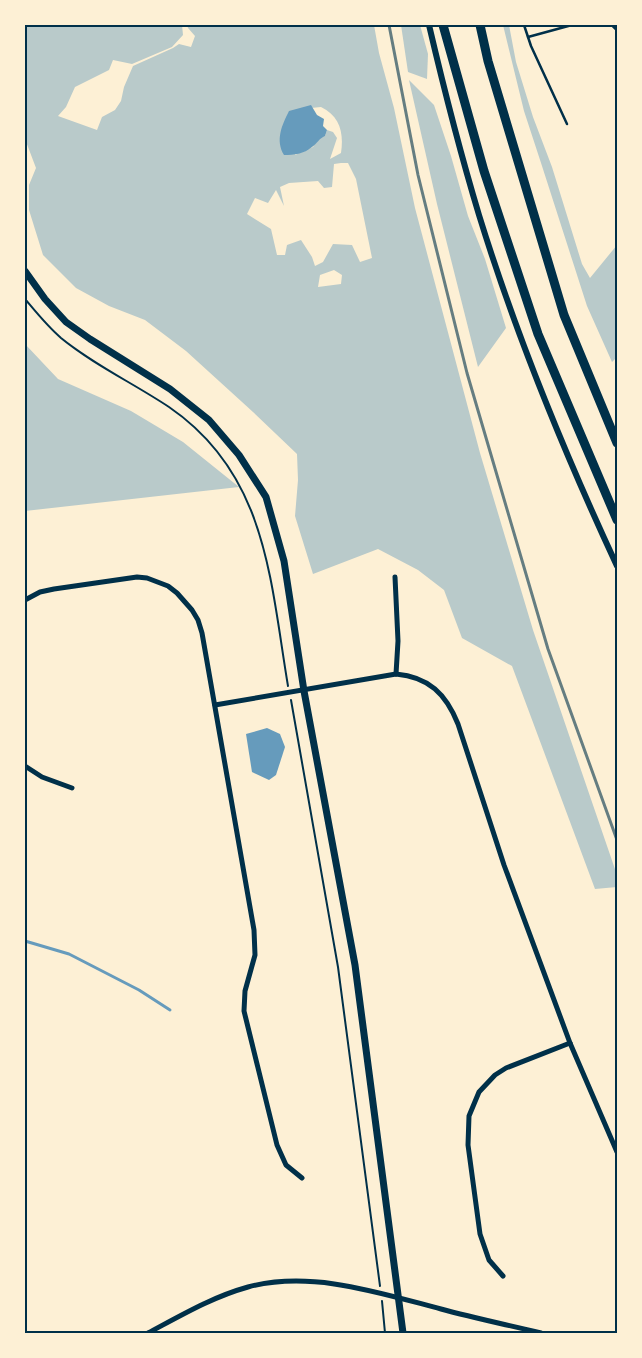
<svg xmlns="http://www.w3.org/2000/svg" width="642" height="1358" viewBox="0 0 642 1358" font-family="'Space Grotesk',sans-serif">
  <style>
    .green { fill: #b9caca; fill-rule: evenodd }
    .water { fill: #669bbc }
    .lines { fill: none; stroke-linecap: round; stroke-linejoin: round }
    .stream { stroke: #669bbc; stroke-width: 3 }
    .path { stroke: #003049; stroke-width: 2 }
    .service { stroke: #003049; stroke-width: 2.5 }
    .minor { stroke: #003049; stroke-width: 5 }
    .tertiary { stroke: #003049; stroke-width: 6 }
    .secondary { stroke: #003049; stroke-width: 7 }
    .motorway { stroke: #003049; stroke-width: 9 }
    .rail { stroke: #657d81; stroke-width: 3 }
    .neatline { fill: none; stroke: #003049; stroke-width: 2 }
  </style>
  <rect width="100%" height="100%" fill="#fdf0d5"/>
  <g class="green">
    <path d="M25,25H182L183,35L172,47L132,64L113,60L109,70L75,87L66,107L58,116L97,130L102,117L115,110L121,101L124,87L133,66L173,48L179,44L191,47L195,36L188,28L187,25H374L379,53L394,108L415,208L480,453L533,630L617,875V887L595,889L512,666L462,638L444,590L418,570L378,549L313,574L295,516L298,480L297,454L253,412L186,351L145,320L109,306L76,288L43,255L29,210V185L36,168L25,139ZM321,107C340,116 344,133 341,153L330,159L337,138L333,132L327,130L325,136L319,138L313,147L295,155L311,108ZM341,163H348L356,179L372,258L360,262L352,245L333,244L323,262L315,266L312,257L301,240L287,245L285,255H277L271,229L247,214L255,198L268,203L276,190L284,206L280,187L289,183L318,181L324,188L332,187L334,164ZM334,270L342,275L341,284L318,287L320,275Z"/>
    <path d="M401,25H420L428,54L427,79L408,72Z"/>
    <path d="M503,25H509L516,62L533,117L552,167L582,264L590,278L617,245V357L612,362L587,306L542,166L524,111Z"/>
    <path d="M409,80L434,105L451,156L468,216L485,259L506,328L478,367L437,204Z"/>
    <path d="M25,344L58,379L131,411L183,442L239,487L25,511Z"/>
  </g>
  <g class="water">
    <path d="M311,105L317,115L324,119L323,126L327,130L325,136C318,139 318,143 312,147C304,154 294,155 284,155C275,140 282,125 289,111Z"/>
    <path d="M267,728L280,734L285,747L276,775L269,780L252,772L246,734Z"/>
  </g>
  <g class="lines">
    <path class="stream" d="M25,941L69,954L139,990L170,1010"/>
    <g class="path">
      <path d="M25,299C36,312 47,326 61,338C94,365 133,383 169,407C267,474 270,579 288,686"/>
      <path d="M291,700L338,967L380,1286"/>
      <path d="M382,1301L385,1333"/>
    </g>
    <g class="service">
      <path d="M524,25L531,46L567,124"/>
      <path d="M528,37L572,25"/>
    </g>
    <g class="minor">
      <path d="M395,577L398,641L396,674"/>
      <path d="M25,600L40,592L54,589L137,577L147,578L168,586L177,593L192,610L198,620L202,633L254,930L255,955L245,991L244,1011L277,1145L286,1165L302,1178"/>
      <path d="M215,705L396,674C429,677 446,694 458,724L504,865L570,1043L617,1152"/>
      <path d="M25,766L42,777L72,788"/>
      <path d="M503,1276L489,1260L480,1234L468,1145L469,1116L479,1092L495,1075L506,1068L570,1043"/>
      <path d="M148,1333C180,1316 212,1297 248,1287C311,1270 380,1293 441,1309C474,1318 508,1325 541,1333"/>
    </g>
    <g class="tertiary">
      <path d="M429,25C444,89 460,152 479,215C516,335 564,452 617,566"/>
      <path d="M614,25L617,28"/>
    </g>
    <path class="secondary" d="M25,271L45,299L66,322L90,339L170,389L209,420L239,455L266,497L284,561L304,691L355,965L403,1333"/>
    <g class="motorway">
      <path d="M443,25L484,171L538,334L617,520"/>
      <path d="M480,25L488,61L564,315L617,443"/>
    </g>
    <path class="rail" d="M389,25L418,175L467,373L548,649L617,840"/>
  </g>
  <rect width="642" height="1358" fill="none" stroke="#fdf0d5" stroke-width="52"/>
  <rect x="26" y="26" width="590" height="1306" class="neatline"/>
</svg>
